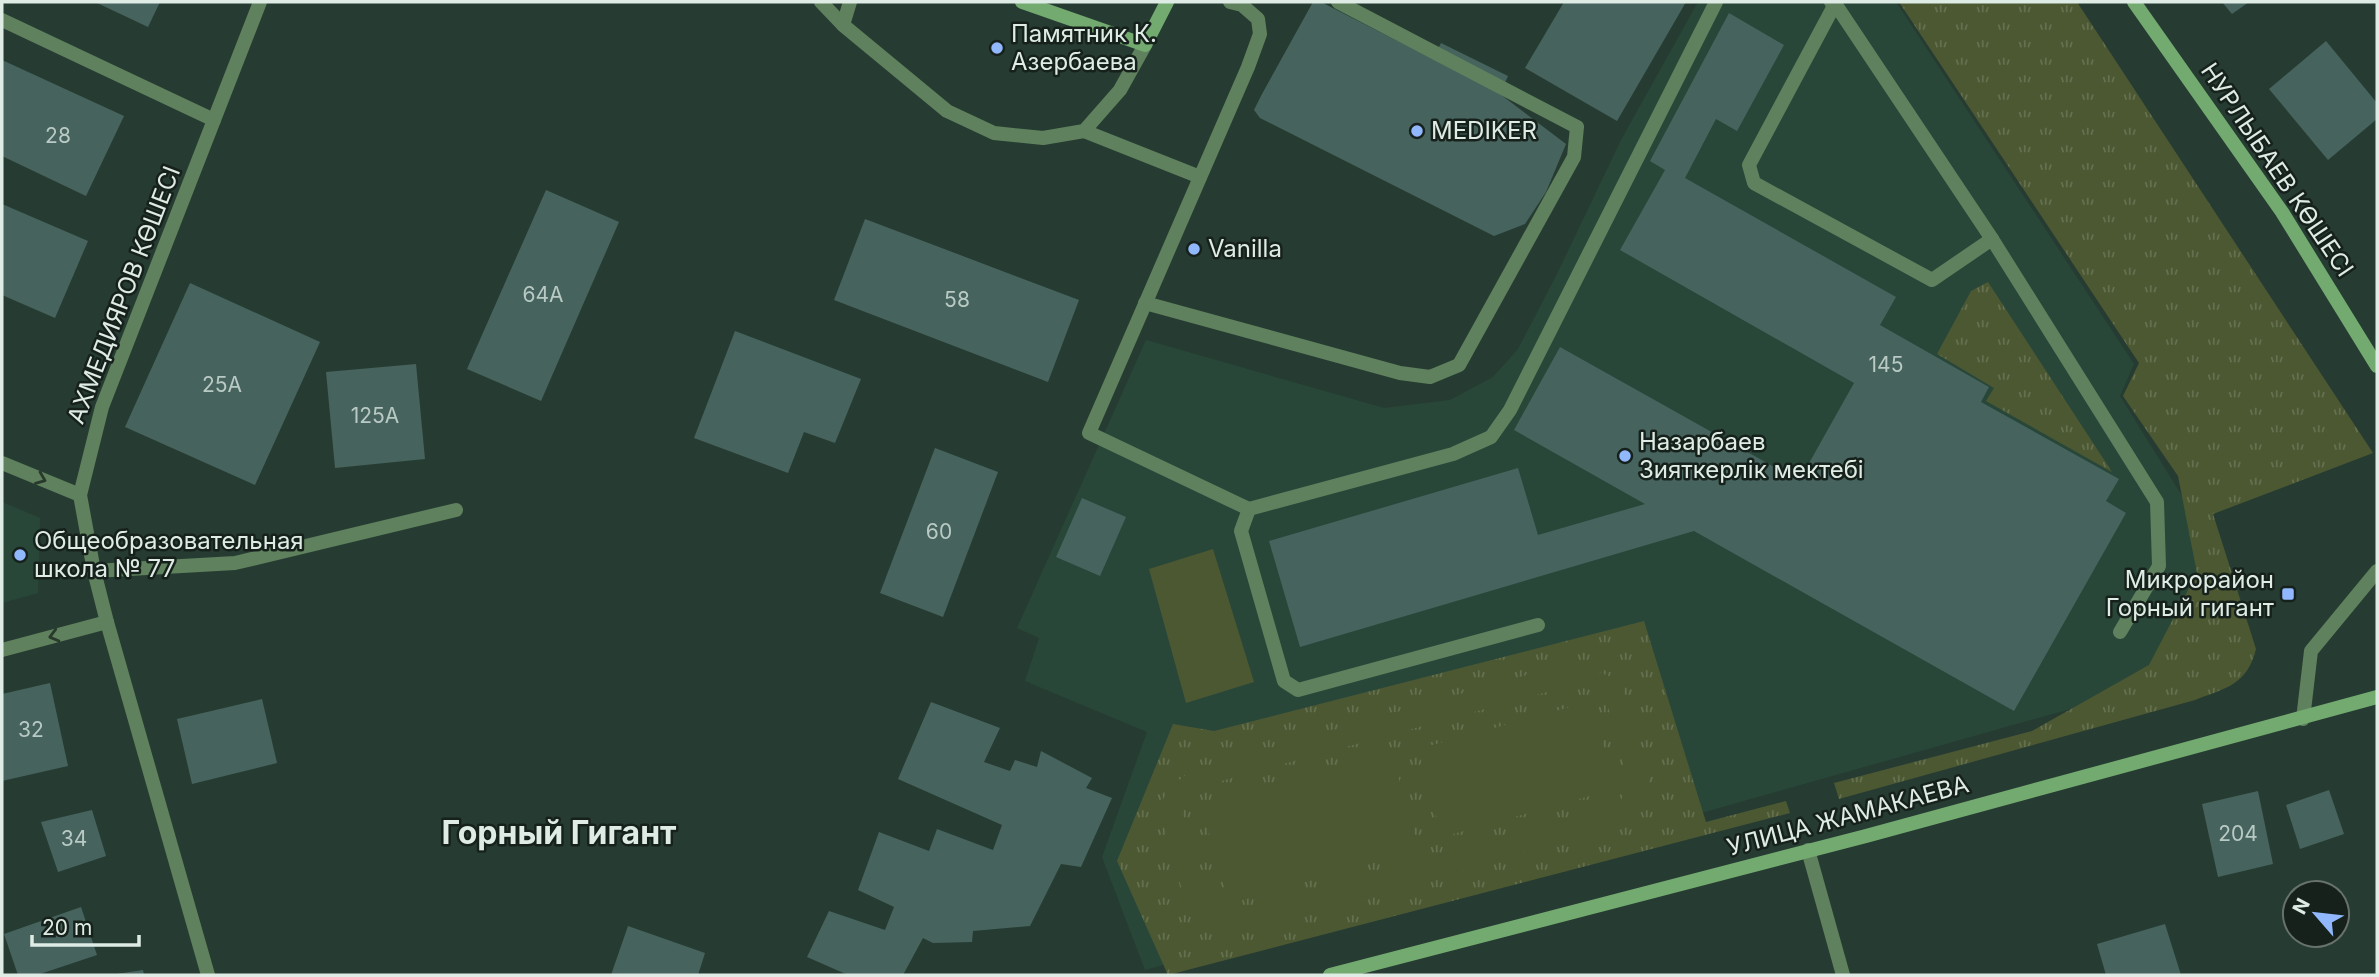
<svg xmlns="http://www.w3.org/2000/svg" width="2379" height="977" viewBox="0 0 2379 977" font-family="Inter,sans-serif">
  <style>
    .built { fill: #284739 }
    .grass { fill: url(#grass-tufts) }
    .green { fill: #4c5832; fill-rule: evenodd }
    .building { fill: #47635e }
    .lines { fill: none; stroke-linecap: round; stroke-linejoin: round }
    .lane { stroke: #5f815d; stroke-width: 14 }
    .street { stroke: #5f815d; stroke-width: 14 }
    .secondary { stroke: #73aa70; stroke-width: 14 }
    .oneway { stroke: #29392c }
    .poi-dot { fill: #91b8fd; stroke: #17211c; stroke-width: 2.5 }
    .labels { text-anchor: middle; stroke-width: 5; stroke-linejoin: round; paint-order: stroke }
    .number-label { font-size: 21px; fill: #b8cac3 }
    .poi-label { font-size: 24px; fill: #deece5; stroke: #17211c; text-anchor: start }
    .street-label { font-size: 24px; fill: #deece5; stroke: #17211c }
    .district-label { font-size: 32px; font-weight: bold; fill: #deece5; stroke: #17211c }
  </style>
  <defs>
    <pattern id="grass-tufts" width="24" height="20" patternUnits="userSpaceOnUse" patternTransform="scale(1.75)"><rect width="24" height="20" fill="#4c5832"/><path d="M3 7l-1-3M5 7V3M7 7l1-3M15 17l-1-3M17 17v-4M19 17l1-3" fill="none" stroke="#657050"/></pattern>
  </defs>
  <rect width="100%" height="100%" fill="#263c32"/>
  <g class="built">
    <path d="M1698,2H1896L2134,364L2120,396L2187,504L2222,666L1145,970L1102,857L1147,732L1025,681L1039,638L1017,628L1146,340L1384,408L1450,400L1493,377L1518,349L1557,274L1621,140Z"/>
    <path d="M2,502L40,518L38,593L2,603Z"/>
  </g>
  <g class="grass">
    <path d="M1899,2H2077L2373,453L2213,514L2256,649C2247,685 2226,688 2195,700L1839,799L1834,783L2032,731L2149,665L2197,573L2178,476L2123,396L2139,363Z"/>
    <path d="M1988,282L2112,472L1986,401L1994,388L1937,354L1971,291Z"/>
    <path d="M1644,621L1706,822L1786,801L1790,813L1168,975L1117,861L1173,724L1214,731Z"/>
  </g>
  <g class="green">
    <path d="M1213,549L1254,682L1186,703L1149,569Z"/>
    <path d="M1582,665L1611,677L1622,689L1650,777L1645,794L1635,813L1615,827L1239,932C1232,931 1223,932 1217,930C1179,916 1169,841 1159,807C1168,788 1178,779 1196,769L1541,671ZM1569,686L1593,690L1607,702L1629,783L1621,800L1597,812L1241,910L1221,909L1208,894L1179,807L1186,794L1199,787Z"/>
    <path d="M1592,701L1615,789L1442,837L1418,749Z"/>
    <path d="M1391,750L1418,850L1229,904L1201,804Z"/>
  </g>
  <g class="building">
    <path d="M95,2H160L148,27Z"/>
    <path d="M1313,2H1321L1433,59L1441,43L1508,76L1500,94L1566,144L1546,192L1525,224L1494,236L1260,118L1254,110L1262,94Z"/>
    <path d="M1564,2H1686L1617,121L1525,68Z"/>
    <path d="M2222,2H2249L2232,14Z"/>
    <path d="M1729,13L1784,45L1737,131L1716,119L1685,178L1896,297L1880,325L1989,387L1981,402L2119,479L2106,501L2126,513L2014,711L1694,531L1300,647L1269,541L1518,468L1538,535L1645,504L1514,430L1560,347L1799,481L1854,383L1620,250L1665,170L1650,161Z"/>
    <path d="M2326,41L2377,103V119L2328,160L2269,89Z"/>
    <path d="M2,60L124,116L86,196L2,156Z"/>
    <path d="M546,190L619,222L541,401L467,369Z"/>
    <path d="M2,204L88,241L55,318L2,295Z"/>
    <path d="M865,219L1079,300L1048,382L834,300Z"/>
    <path d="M190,283L320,342L255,485L125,427Z"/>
    <path d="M735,331L861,379L835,443L804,432L788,473L694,438Z"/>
    <path d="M416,364L425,459L335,468L326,372Z"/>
    <path d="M935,448L998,472L943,617L880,593Z"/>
    <path d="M1082,498L1126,517L1100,576L1056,557Z"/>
    <path d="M50,683L68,766L2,781V694Z"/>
    <path d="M262,699L277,763L192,784L177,719Z"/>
    <path d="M931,702L1000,728L984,762L1010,771L1015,760L1037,767L1041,751L1092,778L1086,788L1112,798L1081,867L1061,864L1030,926L973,931L972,942L933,943L923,938L903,975H848L807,957L829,911L885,930L894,907L858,890L879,832L929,851L937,829L993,850L1002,825L898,779Z"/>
    <path d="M2329,790L2344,834L2300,849L2286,805Z"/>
    <path d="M2258,791L2273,864L2218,877L2202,804Z"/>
    <path d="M92,810L106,856L58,872L41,822Z"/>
    <path d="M81,907L97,955L37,975H18L4,934Z"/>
    <path d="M2165,924L2181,975H2106L2097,944Z"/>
    <path d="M628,926L705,953L698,975H611Z"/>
    <path d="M143,970L144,975H116V974Z"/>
  </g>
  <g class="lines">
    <g class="lane">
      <path d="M821,2L843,25"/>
      <path d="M850,2L843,25L947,111L994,133L1043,138L1084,131L1120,90L1145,45"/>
      <path d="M1230,2L1242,5L1258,19L1260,34L1248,67L1089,433L1249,509"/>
      <path d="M1831,2L1835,4L1749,165L1754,183L1932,280L1992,239"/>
      <path d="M1834,2L1992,239L2157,502L2159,566L2120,632"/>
      <path d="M2,20L214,120"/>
      <path d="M1084,131L1200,177"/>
      <path d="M1145,303L1400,373L1430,377L1459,365L1574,157L1577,127L1338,2"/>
      <path d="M1538,625L1298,690L1284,681L1241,531L1249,509L1453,454L1491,437L1510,410L1716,2"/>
      <path d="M2303,719L2311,651L2377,571"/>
    </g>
    <g class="street">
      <path d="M2,463L80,495"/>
      <path d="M94,571L235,563L456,510"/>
      <path d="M2,650L107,622"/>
      <path d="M1808,850L1843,975"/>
      <path d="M208,975L107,622L94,571L80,495L102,407L260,2"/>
    </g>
    <g class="secondary">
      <path d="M1022,2L1145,45L1167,2"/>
      <path d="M2134,2L2282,212L2377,366"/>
      <path d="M1330,975L1866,836L2377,697"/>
    </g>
  </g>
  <defs><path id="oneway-chevron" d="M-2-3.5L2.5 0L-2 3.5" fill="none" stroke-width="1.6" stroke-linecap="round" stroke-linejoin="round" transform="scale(1.75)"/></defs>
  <g class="oneway">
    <use href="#oneway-chevron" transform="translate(41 479) rotate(22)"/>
    <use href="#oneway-chevron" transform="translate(54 636) rotate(165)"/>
  </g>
  <g class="poi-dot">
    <circle cx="997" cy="48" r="7"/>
    <circle cx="1417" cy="131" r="7"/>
    <circle cx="1194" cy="249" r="7"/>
    <circle cx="1625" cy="456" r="7"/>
    <circle cx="20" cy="555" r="7"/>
    <rect x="2281" y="587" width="14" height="14" rx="3.5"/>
  </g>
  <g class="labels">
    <g class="number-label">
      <text x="58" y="143">28</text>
      <text x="543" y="302">64А</text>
      <text x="957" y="307">58</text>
      <text x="1886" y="372">145</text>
      <text x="222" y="392">25А</text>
      <text x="375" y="423">125А</text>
      <text x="939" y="539">60</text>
      <text x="31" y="737">32</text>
      <text x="2238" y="841">204</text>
      <text x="74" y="846">34</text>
    </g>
    <g class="poi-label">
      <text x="1011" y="42">Памятник К.<tspan x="1011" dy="28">Азербаева</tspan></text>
      <text x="1431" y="139">MEDIKER</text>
      <text x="1208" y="257">Vanilla</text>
      <text x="1639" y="450">Назарбаев<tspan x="1639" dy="28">Зияткерлік мектебі</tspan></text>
      <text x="34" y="549">Общеобразовательная<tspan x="34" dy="28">школа № 77</tspan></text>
      <text x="2274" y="588" text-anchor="end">Микрорайон<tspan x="2274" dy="28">Горный гигант</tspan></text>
    </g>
    <g class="street-label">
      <text transform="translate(2277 170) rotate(56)" y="8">НУРЛЫБАЕВ КӨШЕСІ</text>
      <text transform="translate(124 295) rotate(-69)" y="8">АХМЕДИЯРОВ КӨШЕСІ</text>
      <text transform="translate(1848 816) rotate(-15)" y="8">УЛИЦА ЖАМАКАЕВА</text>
    </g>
    <g class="district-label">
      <text x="559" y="844">Горный Гигант</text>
    </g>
  </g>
  <rect width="2379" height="977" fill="none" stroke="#deece5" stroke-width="7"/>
  <g transform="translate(2316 914) rotate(298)"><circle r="33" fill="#17211c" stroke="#67726c" stroke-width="2"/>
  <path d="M0-5L12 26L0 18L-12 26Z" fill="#91b8fd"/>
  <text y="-10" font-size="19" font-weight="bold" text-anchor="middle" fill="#deece5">N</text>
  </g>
  <path d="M32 935v10h107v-10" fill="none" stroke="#deece5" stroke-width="3.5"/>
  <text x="42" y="935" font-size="21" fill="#deece5" stroke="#17211c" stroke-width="5" paint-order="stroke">20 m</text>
</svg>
